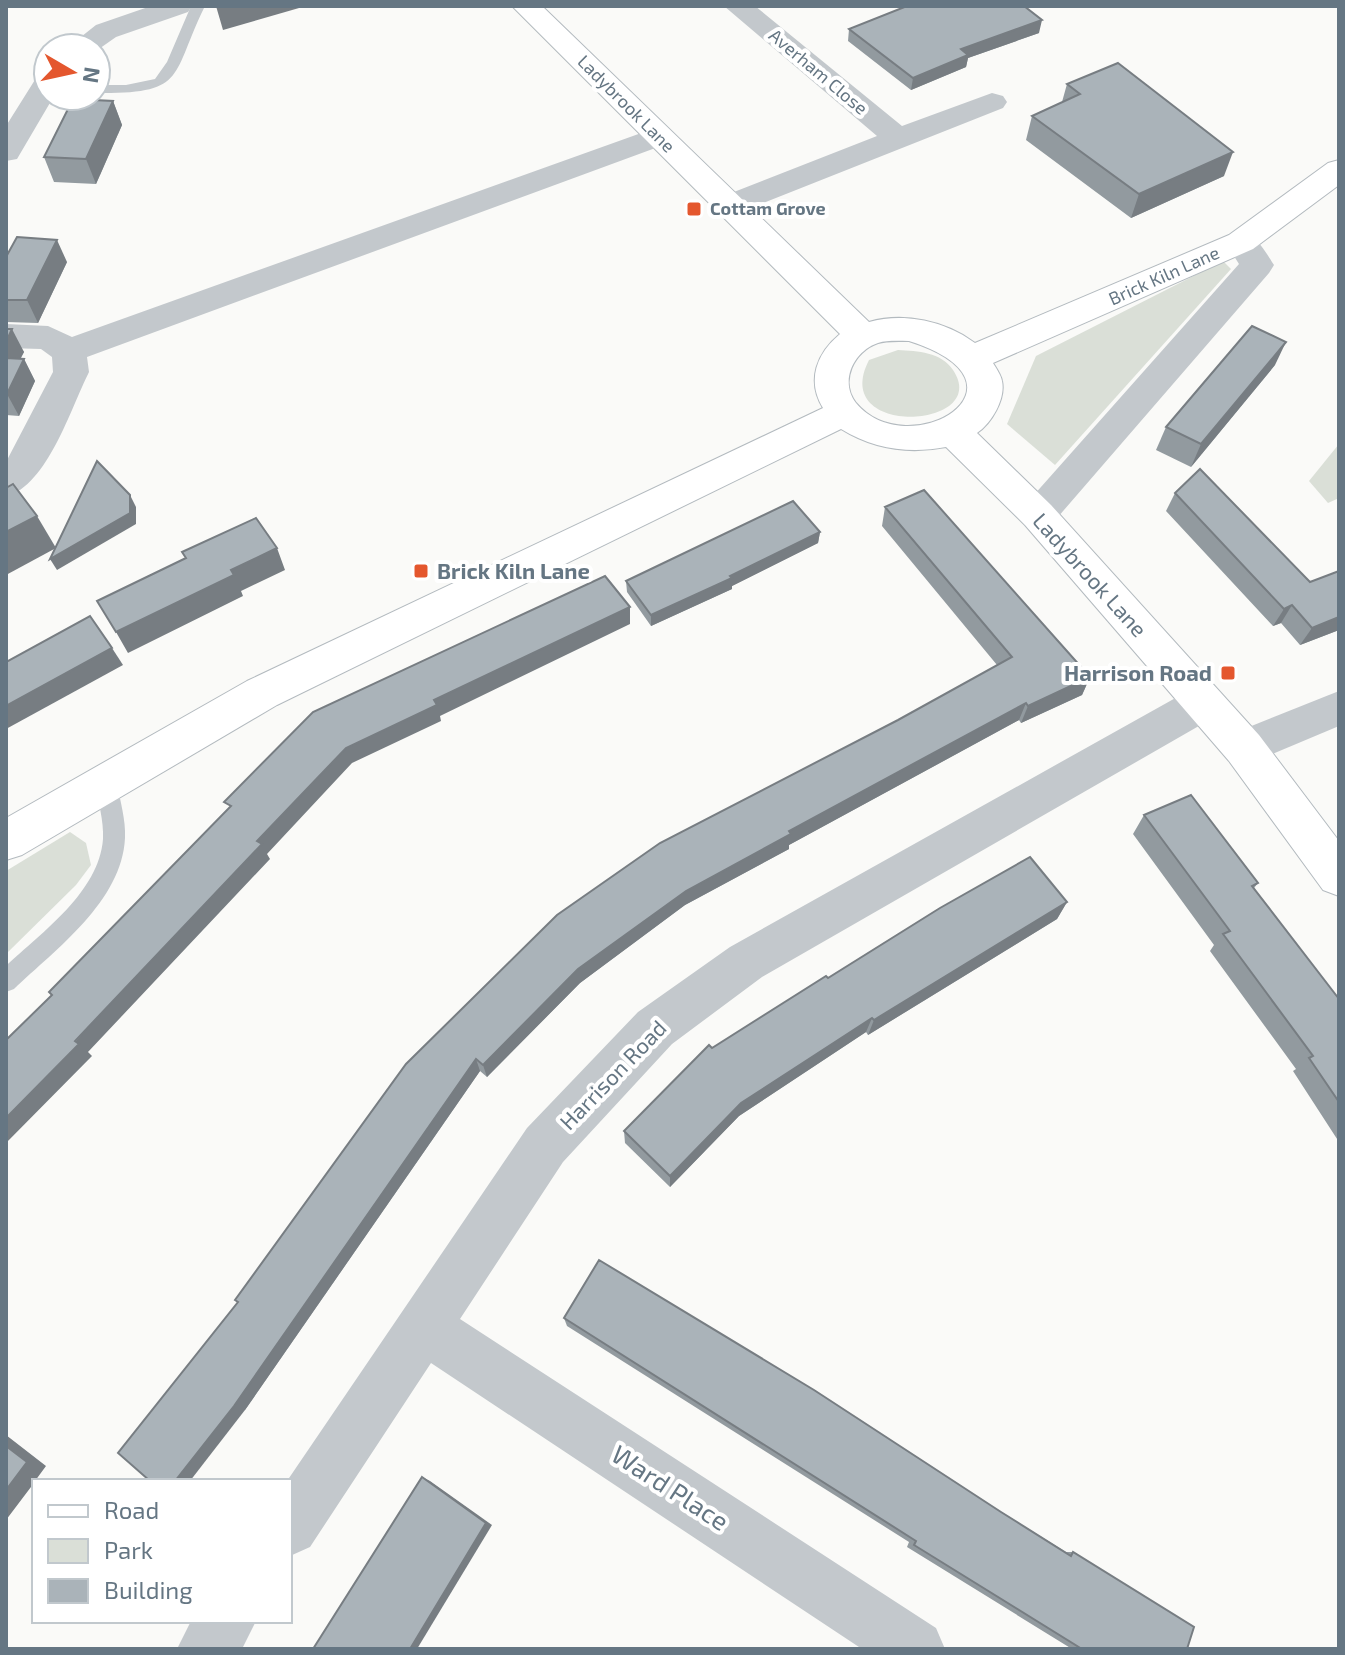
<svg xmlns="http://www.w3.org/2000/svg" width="1345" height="1655" viewBox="0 0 1345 1655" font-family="'Exo 2',sans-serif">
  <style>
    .green { fill: #dadfd7 }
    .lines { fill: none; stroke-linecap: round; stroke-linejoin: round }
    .secondary-casing { stroke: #b3babf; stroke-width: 2 }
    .lane { fill: #c3c8cc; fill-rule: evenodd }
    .street { fill: #c3c8cc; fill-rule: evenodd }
    .secondary { fill: #fff; fill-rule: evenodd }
    .wall { fill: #929a9f }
    .shaded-wall { fill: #777d82 }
    .building { fill: #aab3b9; stroke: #777d82; stroke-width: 2 }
    .poi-dot { fill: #e4572e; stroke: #fff; stroke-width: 3 }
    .labels { text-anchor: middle; stroke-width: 8; stroke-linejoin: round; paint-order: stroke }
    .far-street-label { font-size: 18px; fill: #657683; stroke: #fff }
    .far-poi-label { font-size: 18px; font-weight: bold; fill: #657683; stroke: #fff; text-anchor: start }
    .poi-label { font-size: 22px; font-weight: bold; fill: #657683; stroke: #fff; text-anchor: start }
    .street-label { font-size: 22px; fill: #657683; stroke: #fff }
    .near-street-label { font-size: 26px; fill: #657683; stroke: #fff }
  </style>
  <rect width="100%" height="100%" fill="#fafaf8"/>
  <g class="green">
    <path d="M1223,261L1231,269L1055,465L1007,424L1036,356Z"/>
    <path d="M898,350C918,351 941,352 953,370C993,429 828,439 869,360Z"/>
    <path d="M1339,444V498L1328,503L1309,481Z"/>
    <path d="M70,832L86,843L91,865L76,885L6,954V871Z"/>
  </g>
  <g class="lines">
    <g class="secondary-casing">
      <path id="secondary" d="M512,6H542L869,322C904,312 946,321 975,343L1229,235L1328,163L1339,160V185L1253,249L993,363C996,368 1001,375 1002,381C1006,399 991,424 977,433L1051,505L1259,735L1339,841V896L1323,890L1229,761L1025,525L946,447C910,454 873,449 841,429L277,705L22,855L6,860V818L247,681L823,408C806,380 817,353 840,334ZM909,341C1044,384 909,466 856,403C839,381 854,351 878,343C887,340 899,341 909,341Z"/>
    </g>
    <g class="lane">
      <path d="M191,6H205C170,77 188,94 96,93V85H126L155,79L167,62Z"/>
      <path d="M106,774L114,777L117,783C120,801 126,820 125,838C122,901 56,949 14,989L6,992V966C42,932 99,892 103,839C104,821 98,801 95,783L98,777Z"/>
    </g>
    <g class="street">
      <path d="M151,6H192L188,12L116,37L96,51V48H67L96,25Z"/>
      <path d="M724,6H755L902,126L992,93L1003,96L1007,102L1003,108L738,213L727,216L716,213L711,206L716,199L877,136Z"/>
      <path d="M48,72V96H54L17,159L6,161V126L38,75Z"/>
      <path d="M658,127L669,129L673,136L669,143L87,357L89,372C70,410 48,484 6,497V462L53,372L52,357L41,349L6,348V324L48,326L72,337Z"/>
      <path d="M1241,231C1257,236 1265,251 1274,265L1269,273L1051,525L1038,529L1025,525L1019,515L1025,505L1239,264L1225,242L1229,235Z"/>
      <path d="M1203,686L1218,691L1224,703L1218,715L762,977L672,1044L563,1162L460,1319L936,1628L945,1649H862L431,1363L310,1547L290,1556V1481H287L527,1128L638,1012L730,947L1188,691Z"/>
      <path d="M1339,691V726L1244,766L1229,761L1223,748L1229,735Z"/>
      <path d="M191,1621H256L242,1649H177Z"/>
    </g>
    <use href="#secondary" class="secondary"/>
  </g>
  <g class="wall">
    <path d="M849,29L1039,33L968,58L966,67L911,90L848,41Z"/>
    <path d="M1067,84L1224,176L1131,218L1026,140L1032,116L1062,102Z"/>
    <path d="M113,101L122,125L96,184L54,182L44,157Z"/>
    <path d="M6,257L67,262L38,323L6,322Z"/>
    <path d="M6,329L24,352L20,358L24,359L35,381L19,416L6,415Z"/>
    <path d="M1275,365L1191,467L1156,450L1166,427Z"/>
    <path d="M1175,493L1339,630L1300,645L1281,623L1273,626L1166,511Z"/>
    <path d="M885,507L1090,677L1082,695L1021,723L1019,720L789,845V849L685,905L580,983L487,1077L480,1071L245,1410L238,1302L406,1064L898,720L997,665L882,526Z"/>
    <path d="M820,532L818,543L732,586V589L651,626L627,592L626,581Z"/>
    <path d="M1144,815L1258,883L1254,888L1339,999V1142L1293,1071L1296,1069L1210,951L1214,945L1133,834Z"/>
    <path d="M1067,902L1057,919L868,1035L866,1032L739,1116L670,1187L625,1143L624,1131L712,1048L828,978Z"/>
    <path d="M564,1318L1001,1512L1066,1552H1073L1187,1649H1072L907,1547L909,1542L567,1326Z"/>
  </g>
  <g class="shaded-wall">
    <path d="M216,6H306L223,30Z"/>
    <path d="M1042,20L1039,33L968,58L966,67L911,90L913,78L961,49Z"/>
    <path d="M113,101L122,125L96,184L86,159Z"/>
    <path d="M1233,152L1224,176L1131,218L1139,194Z"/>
    <path d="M57,240L67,262L38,323L27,300Z"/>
    <path d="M12,329L24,352L10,380L6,372V342Z"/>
    <path d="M1286,342L1275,365L1191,467L1201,444Z"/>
    <path d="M24,359L35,381L19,416L7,394Z"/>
    <path d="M130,495L136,507V524L57,570L50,559Z"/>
    <path d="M37,516L56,548L6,575V532Z"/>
    <path d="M820,532L818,543L732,586V589L651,626V615Z"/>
    <path d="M277,548L285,570L241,591L243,596L128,653L116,632L231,570Z"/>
    <path d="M1292,605L1281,623L1273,626L1284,609Z"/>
    <path d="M630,607V624L440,716L441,721L352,763L267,854L270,859L88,1052L92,1056L6,1143V1118L257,841L346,748L434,700Z"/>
    <path d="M1339,617V630L1300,645L1312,628Z"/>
    <path d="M112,648L123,665L6,729V706Z"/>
    <path d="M1090,677L1082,695L1021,723L1028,706Z"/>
    <path d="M1026,703L1019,720L789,845V849L685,905L580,983L487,1077L483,1065L578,969L686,891L789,831Z"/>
    <path d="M1067,902L1057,919L868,1035L874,1020Z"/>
    <path d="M872,1018L866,1032L739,1116L670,1187V1176L741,1103Z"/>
    <path d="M476,1059L480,1071L245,1410L190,1481H175Z"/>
    <path d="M6,1435L46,1466L35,1481H34V1483L6,1520Z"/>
    <path d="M422,1477L430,1481L492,1525L417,1649H410Z"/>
  </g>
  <g class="building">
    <path d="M907,6H1024L1042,20L961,49L968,55L913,78L849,29Z"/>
    <path d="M1118,63L1233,152L1139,194L1032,116L1080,94L1067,84Z"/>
    <path d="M73,99L113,101L86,159L44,157Z"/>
    <path d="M17,237L57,240L27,300H6V257Z"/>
    <path d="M1252,326L1286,342L1201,444L1166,427Z"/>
    <path d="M6,329H12L6,342Z"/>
    <path d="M6,358L24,359L7,394H6Z"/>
    <path d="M97,461L130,495V513L50,559Z"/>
    <path d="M1200,469L1310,582L1339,571V617L1312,628L1292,605L1284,609L1175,493Z"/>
    <path d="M13,484L37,516L6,532V488Z"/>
    <path d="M924,490L1090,677L1028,706L1026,703L789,831L791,834L686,891L578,969L483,1065L476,1059L234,1406L175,1481H150L118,1453L238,1302L235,1300L406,1064L557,915L660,843L898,720L1012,657L885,507Z"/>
    <path d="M793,501L820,532L730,576L732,578L651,615L626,581Z"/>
    <path d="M256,518L277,548L231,570L234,575L116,632L97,601L186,558L182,552Z"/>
    <path d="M605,576L630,607L434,700L437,705L346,748L257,841L262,844L75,1041L79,1044L6,1118V1040L52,995L49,992L231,806L224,802L313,712Z"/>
    <path d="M90,616L112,648L6,706V662Z"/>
    <path d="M1191,795L1258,883L1252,886L1339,999V1102L1309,1058L1313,1056L1223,934L1230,931L1144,815Z"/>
    <path d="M1030,857L1067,902L874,1020L872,1018L741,1103L670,1176L624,1131L709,1045L712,1048L826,976L828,978L940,908Z"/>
    <path d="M599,1260L814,1390L1001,1512L1071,1556L1073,1552L1194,1627L1187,1649H1082L914,1545L916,1541L564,1318Z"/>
    <path d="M6,1446L27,1462L6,1490Z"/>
    <path d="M422,1477L486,1523L410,1649H313Z"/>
  </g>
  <g class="poi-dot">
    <rect x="686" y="201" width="16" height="16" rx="4"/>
    <rect x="413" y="563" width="16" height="16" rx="4"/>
    <rect x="1220" y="665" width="16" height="16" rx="4"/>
  </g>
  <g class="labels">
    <g class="far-street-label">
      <text transform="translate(818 72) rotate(40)" y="6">Averham Close</text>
      <text transform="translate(626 104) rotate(45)" y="6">Ladybrook Lane</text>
      <text transform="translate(1164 276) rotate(-24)" y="6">Brick Kiln Lane</text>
    </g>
    <g class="far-poi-label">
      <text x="710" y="215">Cottam Grove</text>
    </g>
    <g class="poi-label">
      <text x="437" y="579">Brick Kiln Lane</text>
      <text x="1212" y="681" text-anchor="end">Harrison Road</text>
    </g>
    <g class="street-label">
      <text transform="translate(1090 575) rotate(48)" y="8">Ladybrook Lane</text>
      <text transform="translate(613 1075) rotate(-46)" y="8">Harrison Road</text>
    </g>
    <g class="near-street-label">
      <text transform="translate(670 1488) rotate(33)" y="9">Ward Place</text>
    </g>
  </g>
  <rect width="1345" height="1655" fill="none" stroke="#657683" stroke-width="16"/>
  <rect x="32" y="1479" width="260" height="144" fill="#ffffff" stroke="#c1c8cd" stroke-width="2"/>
  <rect x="48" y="1505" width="40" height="12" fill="#ffffff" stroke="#c1c8cd" stroke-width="2"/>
  <text x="104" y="1519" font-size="24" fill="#657683">Road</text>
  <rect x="48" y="1539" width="40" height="24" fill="#dadfd7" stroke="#c1c8cd" stroke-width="2"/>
  <text x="104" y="1559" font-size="24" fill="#657683">Park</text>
  <rect x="48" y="1579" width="40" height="24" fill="#aab3b9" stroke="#c1c8cd" stroke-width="2"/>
  <text x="104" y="1599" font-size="24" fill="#657683">Building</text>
  <g transform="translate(72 72) rotate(99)"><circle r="38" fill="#ffffff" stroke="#c1c8cd" stroke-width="2"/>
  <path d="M0-6L14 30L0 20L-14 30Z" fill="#e4572e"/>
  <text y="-12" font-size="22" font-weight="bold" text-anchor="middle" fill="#657683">N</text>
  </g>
</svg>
